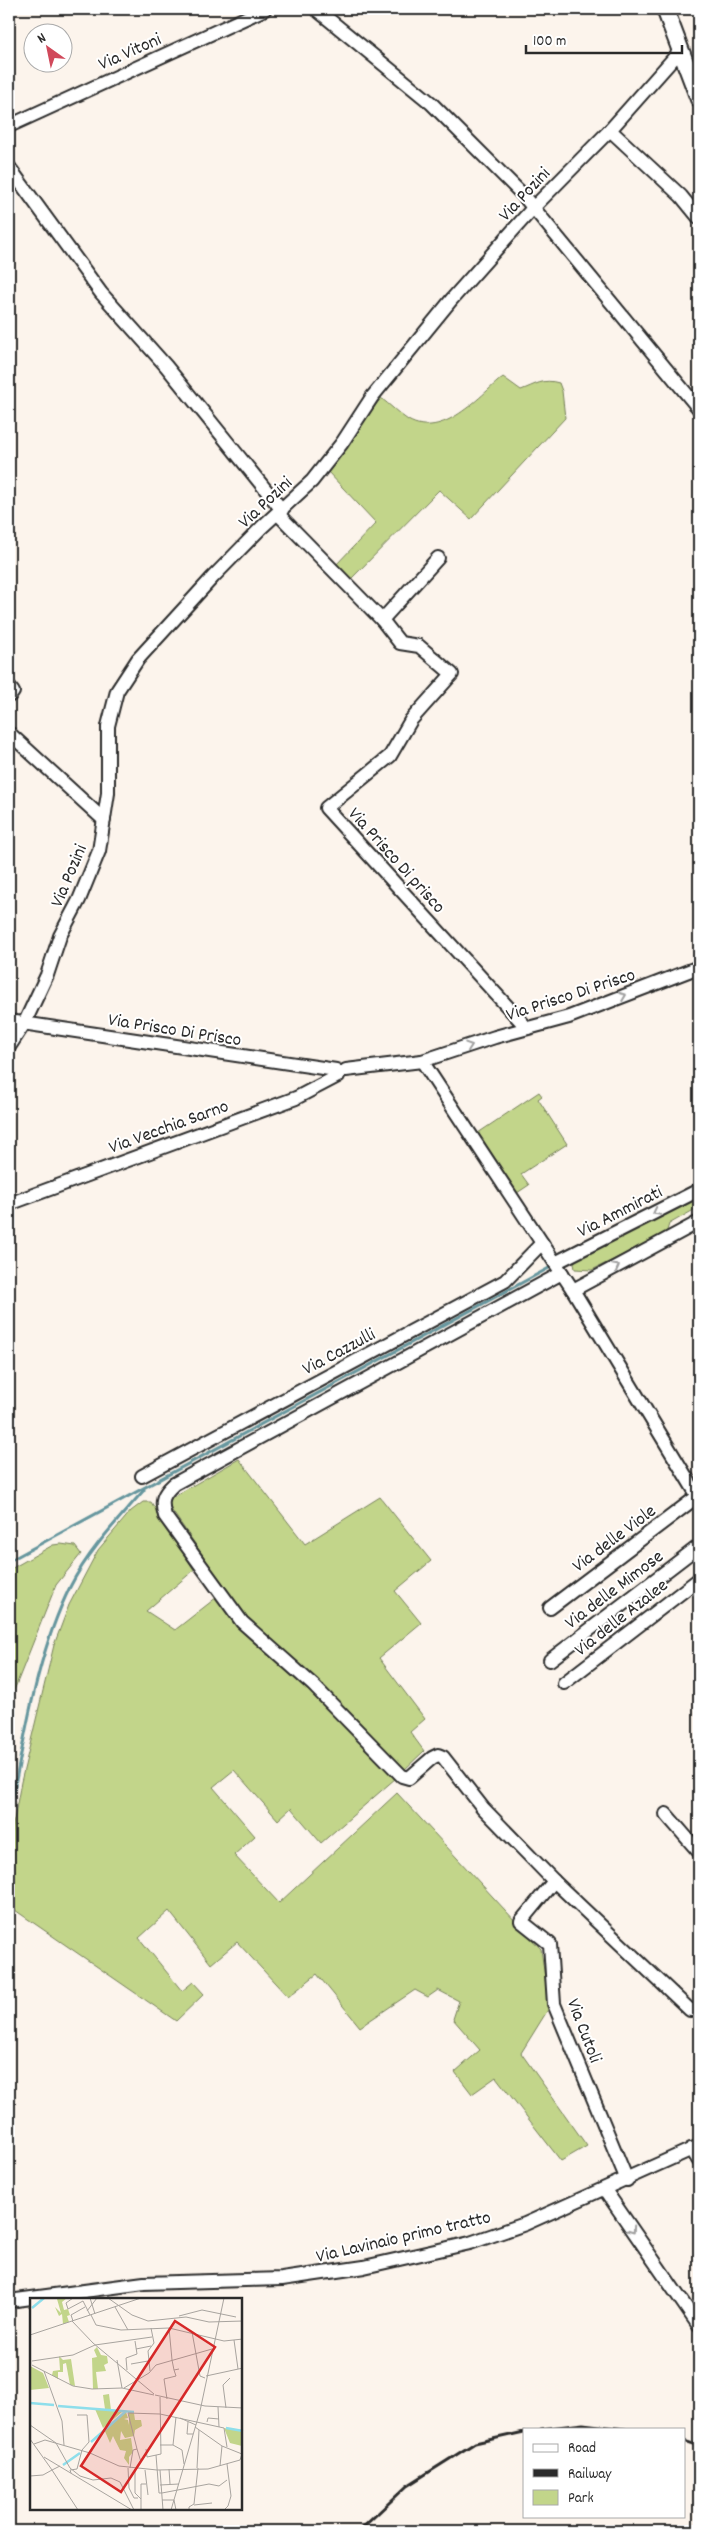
<svg xmlns="http://www.w3.org/2000/svg" width="708" height="2540" viewBox="0 0 708 2540" font-family="Dekko,sans-serif">
  <style>
    .green { fill: #c2d58a; stroke: #76805a }
    .lines { fill: none; stroke-linecap: round; stroke-linejoin: round }
    .stream { stroke: #66969e; stroke-width: 3 }
    .minor-casing { stroke: #2b2b2b; stroke-width: 16 }
    .major-casing { stroke: #2b2b2b; stroke-width: 20 }
    .minor { stroke: #fff; stroke-width: 12 }
    .major { stroke: #fff; stroke-width: 16 }
    .rail { stroke: #2b2b2b; stroke-width: 3 }
    .oneway { stroke: #a0a0a0 }
    .labels { text-anchor: middle; stroke-width: 4; stroke-linejoin: round; paint-order: stroke }
    .street-label { font-size: 19px; fill: #2b2b2b; stroke: #fff }
    .inset-river { fill: none; stroke: #8edeeb; stroke-width: 2.5 }
    .inset-road { fill: none; stroke: #a8a49f; stroke-width: 1 }
    .view { fill: #d62828; fill-opacity: 0.15; stroke: #d62828; stroke-width: 2.5 }
    .inset-edge { fill: none; stroke: #2b2b2b; stroke-width: 2.5 }
  </style>
  <rect width="100%" height="100%" fill="#fcf4ec"/>
  <filter id="ink" filterUnits="userSpaceOnUse"><feTurbulence type="fractalNoise" baseFrequency=".02" numOctaves="2"/><feDisplacementMap in="SourceGraphic" scale="10" xChannelSelector="R" yChannelSelector="G"/><feConvolveMatrix kernelMatrix="1 2 1 2 8 2 1 2 1" color-interpolation-filters="sRGB"/></filter>
  <g filter="url(#ink)">
    <g class="green">
      <path d="M503,377L521,390C535,385 543,378 559,383L562,391L565,418L471,519L439,490L348,582L334,567L376,523L327,471L381,398C390,405 399,414 408,420C443,440 478,397 503,377Z"/>
      <path d="M539,1092L542,1096L538,1099L567,1144L521,1174L529,1185L517,1193L478,1133Z"/>
      <path d="M699,1195V1207L669,1224L666,1234L592,1270L575,1269L574,1263L577,1258Z"/>
      <path d="M239,1459L305,1544L380,1497L431,1561L395,1591L421,1623L379,1658L425,1719L410,1732L424,1751L402,1772L243,1613L168,1505L169,1499L178,1494Z"/>
      <path d="M143,1502H151L194,1570L146,1611L175,1630L217,1597L396,1778L321,1843L291,1808L278,1820L234,1770L213,1787L255,1836L234,1855L279,1903L397,1793L541,1949L549,2008L521,2053L587,2146L561,2161L496,2077L472,2094L455,2072L480,2050L453,2019L459,2001L438,1990L428,1997L415,1990L360,2027L317,1974L288,1997L237,1942L211,1964L169,1911L139,1938L182,1991L193,1982L204,1994L176,2021L9,1906V1847L21,1782L54,1645L69,1605L98,1550L131,1511Z"/>
      <path d="M61,1544L75,1546L81,1554L56,1585L9,1703V1570L53,1545Z"/>
    </g>
    <g class="lines">
      <g class="stream">
        <path d="M9,1561L549,1268"/>
        <path d="M9,1815C25,1739 35,1658 70,1587C88,1551 118,1520 144,1490"/>
      </g>
      <g class="minor-casing">
        <g id="minor">
          <path d="M316,9L431,103L522,194L699,409"/>
          <path d="M9,126L265,9"/>
          <path d="M610,130L681,196L699,218"/>
          <path d="M9,167L101,293L166,366L282,510"/>
          <path d="M278,514L382,620L438,558"/>
          <path d="M382,620L400,643L419,646L452,674L411,720L390,756L326,808L527,1028"/>
          <path d="M9,687L13,692L9,696"/>
          <path d="M9,733L104,820"/>
          <path d="M9,1021L336,1070"/>
          <path d="M9,1047L24,1024L47,975L60,936L79,900L99,851L108,793V726L117,691L138,659L213,577L262,527L312,481L342,443L372,397L452,299L533,208L610,130L681,50"/>
          <path d="M422,1061L573,1290L699,1498"/>
          <path d="M346,1070L422,1061L495,1037L569,1017L699,967"/>
          <path d="M9,1204L296,1098L338,1076"/>
          <path d="M555,1263L699,1190"/>
          <path d="M573,1290L699,1222"/>
          <path d="M142,1476L505,1281L542,1243"/>
          <path d="M550,1608L698,1496"/>
          <path d="M550,1660L699,1546"/>
          <path d="M564,1683L699,1579"/>
          <path d="M666,1814L699,1852"/>
          <path d="M554,1881L483,1808L443,1757L438,1755L432,1758L409,1778L402,1776L313,1685L242,1622L165,1516C160,1500 163,1494 174,1484L562,1273"/>
          <path d="M691,2149L699,2161"/>
          <path d="M627,2180L554,2004L550,1944L521,1921L554,1881L690,2010H699"/>
          <path d="M605,2190L699,2326"/>
          <path d="M9,2301L144,2283L282,2279L364,2267L470,2243L525,2224L699,2146"/>
        </g>
      </g>
      <g class="major-casing">
        <path id="major" d="M665,9L699,99"/>
      </g>
      <use href="#minor" class="minor"/>
      <use href="#major" class="major"/>
      <g class="rail">
        <path d="M541,2429L583,2424L625,2429"/>
        <path d="M684,2441L699,2446"/>
        <path d="M359,2531L407,2486L475,2443L524,2432"/>
      </g>
    </g>
    <defs><path id="oneway-chevron" d="M-2-3.5L2.5 0L-2 3.5" fill="none" stroke-width="1.6" stroke-linecap="round" stroke-linejoin="round" transform="scale(1.25)"/></defs>
    <g class="oneway">
      <use href="#oneway-chevron" transform="translate(623 996) rotate(-21)"/>
      <use href="#oneway-chevron" transform="translate(469 1046) rotate(-19)"/>
      <use href="#oneway-chevron" transform="translate(656 1212) rotate(153)"/>
      <use href="#oneway-chevron" transform="translate(616 1267) rotate(-28)"/>
      <use href="#oneway-chevron" transform="translate(632 2230) rotate(55)"/>
    </g>
  </g>
  <g class="labels">
    <g class="street-label">
      <text transform="translate(129 50) rotate(-24)" y="7">Via Vitoni</text>
      <text transform="translate(523 193) rotate(-47)" y="7">Via Pozini</text>
      <text transform="translate(264 501) rotate(-43)" y="7">Via Pozini</text>
      <text transform="translate(398 859) rotate(48)" y="7">Via Prisco Di prisco</text>
      <text transform="translate(67 875) rotate(-67)" y="7">Via Pozini</text>
      <text transform="translate(570 993) rotate(-18)" y="7">Via Prisco Di Prisco</text>
      <text transform="translate(175 1028) rotate(9)" y="7">Via Prisco Di Prisco</text>
      <text transform="translate(168 1125) rotate(-20)" y="7">Via Vecchia Sarno</text>
      <text transform="translate(619 1210) rotate(-27)" y="7">Via Ammirati</text>
      <text transform="translate(338 1350) rotate(-28)" y="7">Via Cazzulli</text>
      <text transform="translate(613 1537) rotate(-37)" y="7">Via delle Viole</text>
      <text transform="translate(613 1588) rotate(-37)" y="7">Via delle Mimose</text>
      <text transform="translate(620 1616) rotate(-38)" y="7">Via delle Azalee</text>
      <text transform="translate(586 2030) rotate(69)" y="7">Via Cutoli</text>
      <text transform="translate(403 2235) rotate(-13)" y="7">Via Lavinaio primo tratto</text>
    </g>
  </g>
  <g transform="translate(30 2298)">
    <rect width="212" height="212" fill="#fcf4ec"/>
    <path d="M37,0L32,4L34,12L38,11L40,17L37,18L39,24L33,26L32,16L29,18L25,9L31,15L27,1ZM67,49L71,57L77,58L78,65L74,67L76,73L66,74L68,91H63L62,60L67,59L64,52ZM29,58L33,62L41,61L45,88L40,87L36,65L33,66V74H28V81L22,77L23,73L30,72ZM0,68L13,75L19,90L0,92ZM79,96L81,112L92,114L73,130L65,111L80,112L75,111L73,97ZM96,114L98,120L94,121L98,122L99,127V115H104L105,122H111L112,128L105,132L104,138L95,140L91,133L90,142L101,140L103,154L99,159V167L94,160L96,153L90,152L83,138L80,145L74,131ZM194,130L212,133V156V148L200,145Z" fill="#c2d58a"/>
    <path class="inset-river" d="M2,10L14,0M0,105L24,107M28,108L104,114M196,130L213,133M61,144L95,114M33,167L50,155"/>
    <path class="inset-road" d="M43,0L36,5L38,11L53,3L60,17M60,0L65,16M78,0L102,17L118,23L156,19L179,24L213,23M85,9L98,32M57,13L67,0M61,17L66,27L91,32L139,30L194,43L213,41M149,18L172,12L206,19M42,23L63,45L124,96M43,23L41,17L55,9M139,30L142,62M162,34L170,78L175,80M0,37L111,0M204,42L208,71M106,51L121,48M87,62L92,90M142,62L144,72L149,71M2,63L43,57L65,47L122,39M101,66L118,63M2,67L43,88L62,91L92,90L124,97M97,72L96,60L107,56L105,43M14,73L32,123L34,147M120,73L118,53L124,45L121,30M176,78L213,70M94,90L119,75L126,67L182,51M125,97L175,108L213,110M137,101L134,81L146,78L144,72M188,109L189,129M196,110L193,87L200,80M130,116L194,130M150,120L166,127M158,124L157,136H163M177,124L178,120L189,121M0,127L26,145L40,170L50,178L63,182L81,180L90,184L104,212M165,129L192,148L212,156M194,130L197,149M0,141L22,172L30,168M4,146L15,142L60,155L89,168L127,172M130,147H143L152,152L154,166M143,147L146,119M107,151L98,115L130,116M116,151L117,159L131,156L130,99M126,157L129,195H132M14,159L102,212M190,168L192,148M98,170L99,190L104,200H108M100,170L103,152L107,151L111,164M167,170L169,132M105,171V195L111,201V212M139,171L140,186M115,172L118,197M127,172L178,171L210,162L212,156M130,172L133,212M41,175L40,172L47,171L52,152L59,144L57,117H47M0,178L13,177L22,172L48,212M130,187L149,186M132,195L179,186L189,188L197,182M111,201V186H116M132,202H144L146,212M164,207L182,205M141,212L170,113L194,0M159,212V209L164,206L168,170M194,212L198,208L201,198L197,166"/>
    <path class="view" d="M145,23L185,49L91,194L51,168Z"/>
    <rect width="212" height="212" class="inset-edge"/>
  </g>
  <rect width="708" height="2540" fill="none" stroke="#fff" stroke-width="30"/>
  <rect x="15" y="15" width="678" height="2510" fill="none" stroke="#2b2b2b" stroke-width="2" filter="url(#ink)"/>
  <rect x="523" y="2428" width="162" height="90" fill="#ffffff" stroke="#aaaaaa"/>
  <rect x="533" y="2444" width="25" height="8" fill="#ffffff" stroke="#aaaaaa"/>
  <text x="568" y="2452" font-size="15" fill="#2b2b2b">Road</text>
  <rect x="533" y="2469" width="25" height="8" fill="#2b2b2b" stroke="#aaaaaa"/>
  <text x="568" y="2478" font-size="15" fill="#2b2b2b">Railway</text>
  <rect x="533" y="2490" width="25" height="15" fill="#c2d58a" stroke="#aaaaaa"/>
  <text x="568" y="2502" font-size="15" fill="#2b2b2b">Park</text>
  <g transform="translate(48 48) rotate(327)"><circle r="24" fill="#ffffff" stroke="#aaaaaa"/>
  <path d="M0-4L9 19L0 12L-9 19Z" fill="#d1495b"/>
  <text y="-8" font-size="14" font-weight="bold" text-anchor="middle" fill="#2b2b2b">N</text>
  </g>
  <path d="M526 45v8h156v-8" fill="none" stroke="#2b2b2b" stroke-width="2.5"/>
  <text x="533" y="45" font-size="15" fill="#2b2b2b" stroke="#ffffff" stroke-width="4" paint-order="stroke">100 m</text>
</svg>
